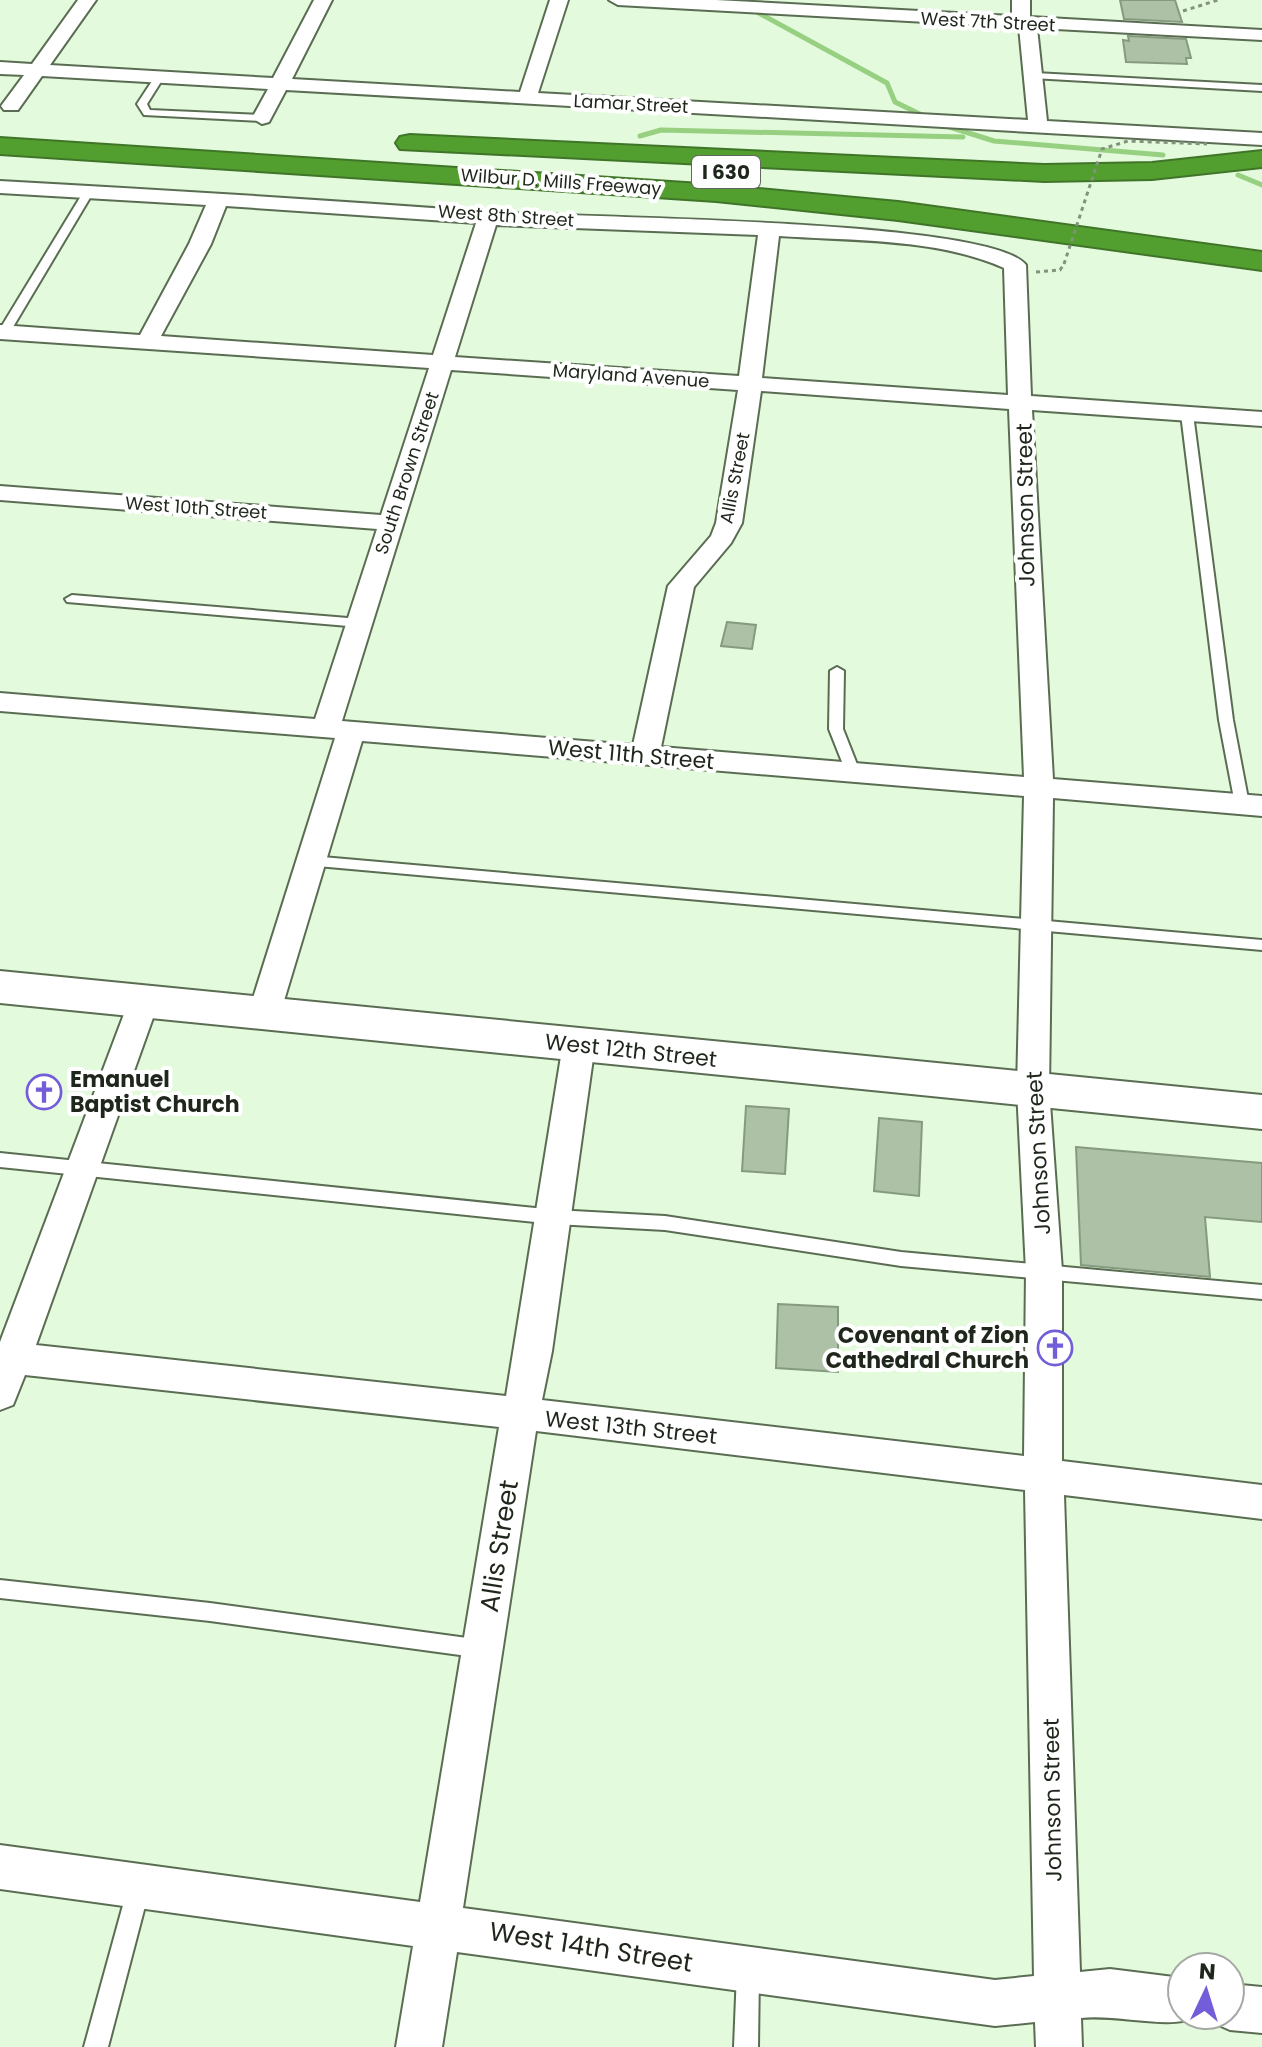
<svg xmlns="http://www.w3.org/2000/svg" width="1262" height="2047" viewBox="0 0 1262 2047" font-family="Poppins,sans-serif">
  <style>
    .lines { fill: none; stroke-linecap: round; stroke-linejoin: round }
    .stream { stroke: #96d080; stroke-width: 5 }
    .building { fill: #acc1a5; stroke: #869a7f; stroke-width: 2 }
    .lane-casing { stroke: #5a6d53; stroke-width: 4 }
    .street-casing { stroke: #5a6d53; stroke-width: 4 }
    .secondary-casing { stroke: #5a6d53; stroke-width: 4 }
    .highway-casing { stroke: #407529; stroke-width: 4 }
    .path { stroke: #82927d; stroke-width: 3; stroke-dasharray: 4 4; stroke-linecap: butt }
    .lane { fill: #fff; fill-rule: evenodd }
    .street { fill: #fff; fill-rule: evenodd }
    .secondary { fill: #fff; fill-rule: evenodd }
    .highway { fill: #529f30; fill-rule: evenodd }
    .path-bridge { stroke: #82927d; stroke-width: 3; stroke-dasharray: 4 4; stroke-linecap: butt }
    .labels { text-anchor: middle; stroke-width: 8; stroke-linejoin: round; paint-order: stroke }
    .far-street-label { font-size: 18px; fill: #1f271c; stroke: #fff }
    .shield { fill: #fff; stroke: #626860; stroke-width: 2 }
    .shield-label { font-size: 20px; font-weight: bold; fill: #1f271c }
    .street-label { font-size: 22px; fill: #1f271c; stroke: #fff }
    .poi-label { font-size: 22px; font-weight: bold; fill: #1f271c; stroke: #fff; text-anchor: start }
    .near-street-label { font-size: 26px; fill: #1f271c; stroke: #fff }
  </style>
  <rect width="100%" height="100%" fill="#e3fadc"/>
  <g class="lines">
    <g class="stream">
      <path d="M735,0L887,83L895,102L928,118"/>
      <path d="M940,124L994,141L1163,155"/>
      <path d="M640,136L661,130L963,137"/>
      <path d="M1238,175L1262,185"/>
    </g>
  </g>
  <g class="building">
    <path d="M1120,0H1175L1182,22L1124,19Z"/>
    <path d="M1128,36L1186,39L1191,58H1186L1187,64L1126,62L1123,40L1129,41Z"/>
    <path d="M727,622L756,625L752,649L721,646Z"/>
    <path d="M746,1106L789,1109L785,1174L742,1171Z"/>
    <path d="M879,1118L922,1122L919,1196L874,1191Z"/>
    <path d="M1076,1147L1262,1163V1222L1205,1217L1210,1277L1081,1265Z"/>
    <path d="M778,1304L838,1307V1372L776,1368Z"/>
  </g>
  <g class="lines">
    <g class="lane-casing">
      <g id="lane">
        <path d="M1035,73L1262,85V91L1032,78L1030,76Z"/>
        <path d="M159,74L164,77L147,104L150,110L262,115L267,118L262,121L144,115L137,104L156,75Z"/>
        <path d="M89,188L94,191L10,332L0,334V329L84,191Z"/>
        <path d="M1187,410L1193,414L1233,720L1249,804L1242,809L1235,804L1219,720L1181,414Z"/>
        <path d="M72,595L360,619L367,623L360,627L67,602L65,599Z"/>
        <path d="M837,667L844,671L843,729L860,772L853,777L846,772L829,729L830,671Z"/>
        <path d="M311,856L1262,940V950L306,865L304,861L306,857Z"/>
        <path d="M0,1153L555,1210L665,1216L901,1252L1262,1285V1299L901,1266L665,1230L555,1224L0,1167Z"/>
        <path d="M0,1580L210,1603L482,1640L489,1642L492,1649L489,1656L482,1658L210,1621L0,1598Z"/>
        <path d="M139,1876L147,1879L150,1887L108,2047H84L128,1887L131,1879Z"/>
        <path d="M748,1961L756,1964L759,1972L758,2047H734L737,1972L740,1964Z"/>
      </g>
    </g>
    <g class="street-casing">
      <g id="street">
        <path d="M78,0H96L50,65L273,78L314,0H332L292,79L520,92L550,0H568L538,93L1028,120L1019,27L618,5L609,0H716L1012,16V0H1030V17L1262,30V40L1037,28L1047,121L1262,133V145L286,90L269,122L262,124L252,118L268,89L42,76L18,110H4L1,106L24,75L0,74V62L32,64Z"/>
        <path d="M0,181C163,190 326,200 489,212C568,218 990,218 1026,265L1031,396L1262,412V426L1032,410L1053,779L1262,796V816L1053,798L1049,1089L1062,1271V1461L1262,1485V1519L1064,1495L1080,1972L1110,1969L1182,1978V2015L1198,2017C1168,2030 1118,2014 1081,2018L1082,2047H1036L1035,2022L995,2026L457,1952L442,2047H396L413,1946L0,1889V1845L420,1902L499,1427L25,1375L13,1405L0,1410V1342L132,993L143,990L154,993L159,1001L36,1345L506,1396L563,1044L568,1036L579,1032L590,1036L595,1044L552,1351L542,1400L1024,1456L1026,1271L1017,1089L1024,796L362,741L280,1014L275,1022L264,1026L253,1022L248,1014L335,738L0,711V693L315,719L377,529L0,500V486L381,515L429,368L0,339V325L140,335L189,244L206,205L0,193ZM226,206L476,223L433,355L161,336L211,244ZM496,225L758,235L739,376L455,357ZM779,236C852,241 937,238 1004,268L1008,395L762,378ZM451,370L738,390L716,523L711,536L668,586L633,745L342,721ZM761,391L1009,409L1024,777L661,747L694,587L731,543L742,523ZM536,1431L1025,1490L1034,1976L995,1980L463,1908Z"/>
        <path d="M1230,1984L1262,1987V2033L1230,2030L1214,2023L1210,2015H1230Z"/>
      </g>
    </g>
    <g class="secondary-casing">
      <path id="secondary" d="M0,971L1262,1095V1129L0,1003Z"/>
    </g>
    <g class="highway-casing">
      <g id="highway">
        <path d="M410,135L1044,165L1152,163L1262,151V167L1152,179L1044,181L400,149L396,143L400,137Z"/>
        <path d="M0,138L716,185L898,202L1262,252V270L898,220L716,201L0,154Z"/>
      </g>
    </g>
    <g class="path">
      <path d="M1183,11L1218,0"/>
      <path d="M1036,272L1060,270L1064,264"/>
    </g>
    <use href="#lane" class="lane"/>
    <use href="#street" class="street"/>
    <use href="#secondary" class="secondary"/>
    <use href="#highway" class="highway"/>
    <path class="path-bridge" d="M1064,264L1102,149L1128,141L1207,144"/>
  </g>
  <defs>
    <g id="church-ring" transform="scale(1.8)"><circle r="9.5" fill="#fff" stroke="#745dd8" stroke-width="1.5"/><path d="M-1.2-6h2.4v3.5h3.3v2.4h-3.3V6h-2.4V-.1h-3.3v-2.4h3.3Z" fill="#745dd8"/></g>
  </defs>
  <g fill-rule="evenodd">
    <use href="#church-ring" x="44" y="1092"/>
    <use href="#church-ring" x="1055" y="1348"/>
  </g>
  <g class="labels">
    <g class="far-street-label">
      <text transform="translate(988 22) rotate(3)" y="6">West 7th Street</text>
      <text transform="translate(631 104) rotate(3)" y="6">Lamar Street</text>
      <text transform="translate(561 182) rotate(4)" y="6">Wilbur D. Mills Freeway</text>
      <text transform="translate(506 216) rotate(4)" y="6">West 8th Street</text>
      <text transform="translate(631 376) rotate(4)" y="6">Maryland Avenue</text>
      <text transform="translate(407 473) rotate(-72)" y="6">South Brown Street</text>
      <text transform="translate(735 478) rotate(-79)" y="6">Allis Street</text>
      <text transform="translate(196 508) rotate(4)" y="6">West 10th Street</text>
    </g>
    <rect class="shield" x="692" y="156" width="68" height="32" rx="6"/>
    <g class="shield-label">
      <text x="726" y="179">I 630</text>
    </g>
    <g class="street-label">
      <text transform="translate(1025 505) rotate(-91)" y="8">Johnson Street</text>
      <text transform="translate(631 754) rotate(5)" y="8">West 11th Street</text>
      <text transform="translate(631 1050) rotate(6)" y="8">West 12th Street</text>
      <text transform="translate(1038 1153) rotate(-93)" y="8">Johnson Street</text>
      <text transform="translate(631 1427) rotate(6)" y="8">West 13th Street</text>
      <text transform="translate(1052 1800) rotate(-91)" y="8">Johnson Street</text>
    </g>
    <g class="poi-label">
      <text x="70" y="1087">Emanuel<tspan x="70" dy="25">Baptist Church</tspan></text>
      <text x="1029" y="1343" text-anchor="end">Covenant of Zion<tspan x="1029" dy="25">Cathedral Church</tspan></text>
    </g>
    <g class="near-street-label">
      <text transform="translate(499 1546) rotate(-81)" y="9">Allis Street</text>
      <text transform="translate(591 1947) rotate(9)" y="9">West 14th Street</text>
    </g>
  </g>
  <g transform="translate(1206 1991) rotate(4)"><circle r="38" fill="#ffffff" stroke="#a5a9a4" stroke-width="2"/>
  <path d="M0-6L14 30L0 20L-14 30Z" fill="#745dd8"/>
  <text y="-12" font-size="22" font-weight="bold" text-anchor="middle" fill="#1f271c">N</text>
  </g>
</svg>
